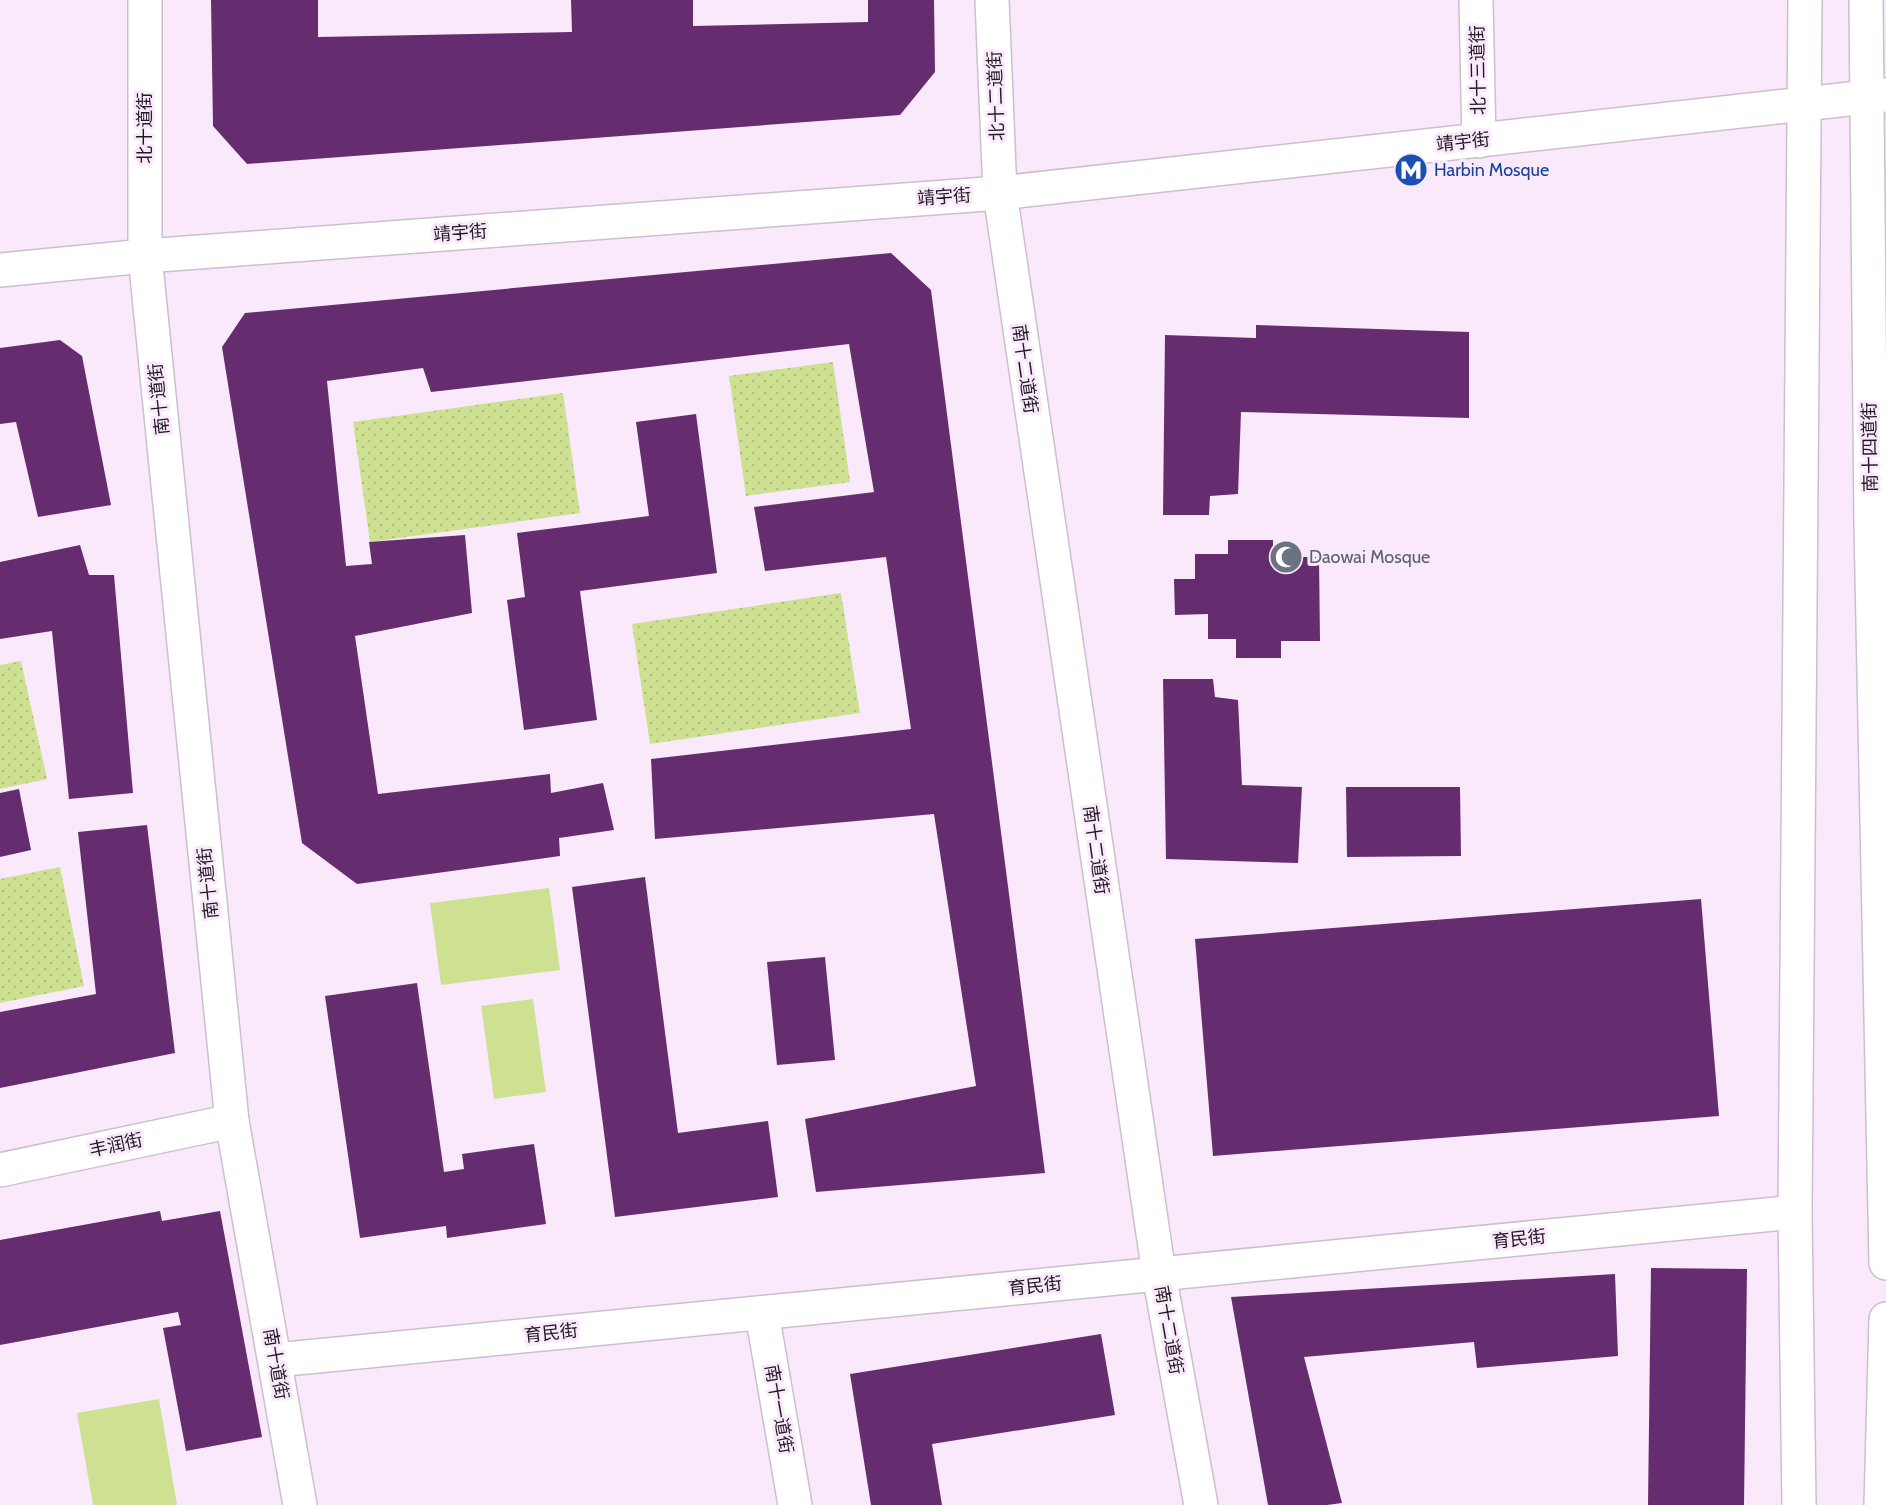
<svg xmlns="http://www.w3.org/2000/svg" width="1886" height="1505" viewBox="0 0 1886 1505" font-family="Cabin,'Noto Sans SC',sans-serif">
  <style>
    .grass { fill: #cee193 }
    .park { fill: url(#park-dots) }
    .building { fill: #662c70 }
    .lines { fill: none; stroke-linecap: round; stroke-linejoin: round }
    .secondary-casing { stroke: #cdbed0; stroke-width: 36 }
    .primary-casing { stroke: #cdbed0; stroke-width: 36 }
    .secondary { stroke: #fff; stroke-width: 33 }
    .primary { stroke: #fff; stroke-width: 33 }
    .labels { text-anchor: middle; stroke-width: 6; stroke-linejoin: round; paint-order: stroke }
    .street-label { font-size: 18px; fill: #1f1a20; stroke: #f9e9fb }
    .transit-label { font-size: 18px; fill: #164399; stroke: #f9e9fb; text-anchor: start }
    .worship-label { font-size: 18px; fill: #5b616d; stroke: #f9e9fb; text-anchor: start }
  </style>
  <defs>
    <pattern id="park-dots" width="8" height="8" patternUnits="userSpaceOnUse" patternTransform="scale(1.5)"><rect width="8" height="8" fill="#cee193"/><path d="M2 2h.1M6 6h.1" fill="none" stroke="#b0c07e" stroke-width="1.8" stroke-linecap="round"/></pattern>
  </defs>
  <rect width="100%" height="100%" fill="#f9e9fb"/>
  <g class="grass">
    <path d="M549,888L560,970L441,985L430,903Z"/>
    <path d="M533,999L546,1092L494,1099L481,1006Z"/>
    <path d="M159,1399L177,1505H93L77,1413Z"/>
  </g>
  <g class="park">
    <path d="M833,362L850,482L746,496L729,376Z"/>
    <path d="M563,393L580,513L370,542L353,422Z"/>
    <path d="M841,593L860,713L650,744L632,624Z"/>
    <path d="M21,661L47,779L0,789V665Z"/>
    <path d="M60,867L84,986L0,1003V879Z"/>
  </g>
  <g class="building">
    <path d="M211,0H318V37L572,32L571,0H693V26L868,22V0H934L935,72L900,115L247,164L213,126Z"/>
    <path d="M891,253L931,290L1045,1173L816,1192L805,1119L976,1086L934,814L655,839L651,759L911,729L886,557L765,571L754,507L874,492L849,344L431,392L423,368L327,381L346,566L372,564L369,542L465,535L472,613L355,636L378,794L550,774L551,793L603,783L614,830L559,838L560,856L357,884L302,843L222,347L245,313Z"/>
    <path d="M1256,325L1469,332V418L1241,412L1238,494L1210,496L1209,515H1163L1165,335L1256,338Z"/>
    <path d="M60,340L82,356L111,505L38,517L16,422L0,424V348Z"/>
    <path d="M696,414L717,573L580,591L597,720L524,730L507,600L525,597L517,533L649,516L636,422Z"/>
    <path d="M1228,540H1273V557H1319L1320,641H1281V658H1236V639H1208V614L1175,615L1174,579H1195V554H1228Z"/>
    <path d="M80,545L89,575H114L133,793L69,799L52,631L0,639V562Z"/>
    <path d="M1163,679H1213L1215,697L1238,700L1242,785L1302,787L1298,863L1166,859Z"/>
    <path d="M1346,787H1460L1461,856L1347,857Z"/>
    <path d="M19,789L31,850L0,857V793Z"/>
    <path d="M147,825L175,1053L0,1088V1012L96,994L78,832Z"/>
    <path d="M645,877L678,1133L768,1121L778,1197L615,1217L572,887Z"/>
    <path d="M1701,899L1719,1116L1213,1156L1195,939Z"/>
    <path d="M825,957L835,1060L777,1065L767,962Z"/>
    <path d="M417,983L444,1172L464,1169L462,1154L534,1144L546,1224L447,1238L446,1226L360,1238L325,996Z"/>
    <path d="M160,1211L162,1221L220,1211L262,1437L186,1451L163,1328L181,1325L178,1312L0,1345V1240Z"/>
    <path d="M1651,1268L1747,1269L1744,1505H1648Z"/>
    <path d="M1615,1274L1618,1356L1477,1368L1474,1342L1304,1357L1342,1503L1327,1505H1268L1231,1297Z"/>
    <path d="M1101,1334L1115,1415L932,1444L942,1505H871L850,1374Z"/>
  </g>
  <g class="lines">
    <g class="secondary-casing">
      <g id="secondary">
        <path d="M145,0V256L232,1121L300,1505"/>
        <path d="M992,0L1000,193L1159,1274L1201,1505"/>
        <path d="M1476,0L1479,141"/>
        <path d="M0,270L145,256L1000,193L1886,95"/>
        <path d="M0,1170L232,1121"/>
        <path d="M762,1313L795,1505"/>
        <path d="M276,1360L1795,1212"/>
      </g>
    </g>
    <g class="primary-casing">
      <g id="primary">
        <path d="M1866,0L1871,525L1886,1263"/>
        <path d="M1799,1505L1795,1212L1805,0"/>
        <path d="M1881,1505L1886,1319"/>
      </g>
    </g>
    <use href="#secondary" class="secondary"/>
    <use href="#primary" class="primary"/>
  </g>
  <defs>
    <g id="metro-disc" transform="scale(1.725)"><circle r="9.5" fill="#1a4fb4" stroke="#f9e9fb"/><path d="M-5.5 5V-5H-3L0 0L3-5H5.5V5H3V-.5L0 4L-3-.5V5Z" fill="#fff"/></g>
    <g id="mosque-disc" transform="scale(1.725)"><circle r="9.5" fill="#6b7280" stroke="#f9e9fb"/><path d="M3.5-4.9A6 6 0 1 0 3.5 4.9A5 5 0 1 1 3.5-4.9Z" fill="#fff"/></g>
  </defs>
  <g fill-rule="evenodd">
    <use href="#metro-disc" x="1411" y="170"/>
    <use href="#mosque-disc" x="1286" y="557"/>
  </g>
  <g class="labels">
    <g class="street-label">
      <text transform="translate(1478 70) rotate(-91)" y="6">北十三道街</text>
      <text transform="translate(996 96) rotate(-92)" y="6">北十二道街</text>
      <text transform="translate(145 128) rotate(-90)" y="6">北十道街</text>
      <text transform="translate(1463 142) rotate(-6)" y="6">靖宇街</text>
      <text transform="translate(944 197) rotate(-4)" y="6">靖宇街</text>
      <text transform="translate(460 233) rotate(-4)" y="6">靖宇街</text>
      <text transform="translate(1025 369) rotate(82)" y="6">南十二道街</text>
      <text transform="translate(159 399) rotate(-96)" y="6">南十道街</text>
      <text transform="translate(1870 447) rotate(-91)" y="6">南十四道街</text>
      <text transform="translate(1096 850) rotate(82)" y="6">南十二道街</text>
      <text transform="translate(208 883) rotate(-96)" y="6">南十道街</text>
      <text transform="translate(116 1145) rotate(-12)" y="6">丰润街</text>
      <text transform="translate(1519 1239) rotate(-6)" y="6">育民街</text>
      <text transform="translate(1035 1286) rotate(-6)" y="6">育民街</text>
      <text transform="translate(1169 1330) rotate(80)" y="6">南十二道街</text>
      <text transform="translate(551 1333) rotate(-6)" y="6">育民街</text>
      <text transform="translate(276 1364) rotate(80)" y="6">南十道街</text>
      <text transform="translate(779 1409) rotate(80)" y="6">南十一道街</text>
    </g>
    <g class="transit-label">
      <text x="1434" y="176">Harbin Mosque</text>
    </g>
    <g class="worship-label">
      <text x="1309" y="563">Daowai Mosque</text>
    </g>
  </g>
</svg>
